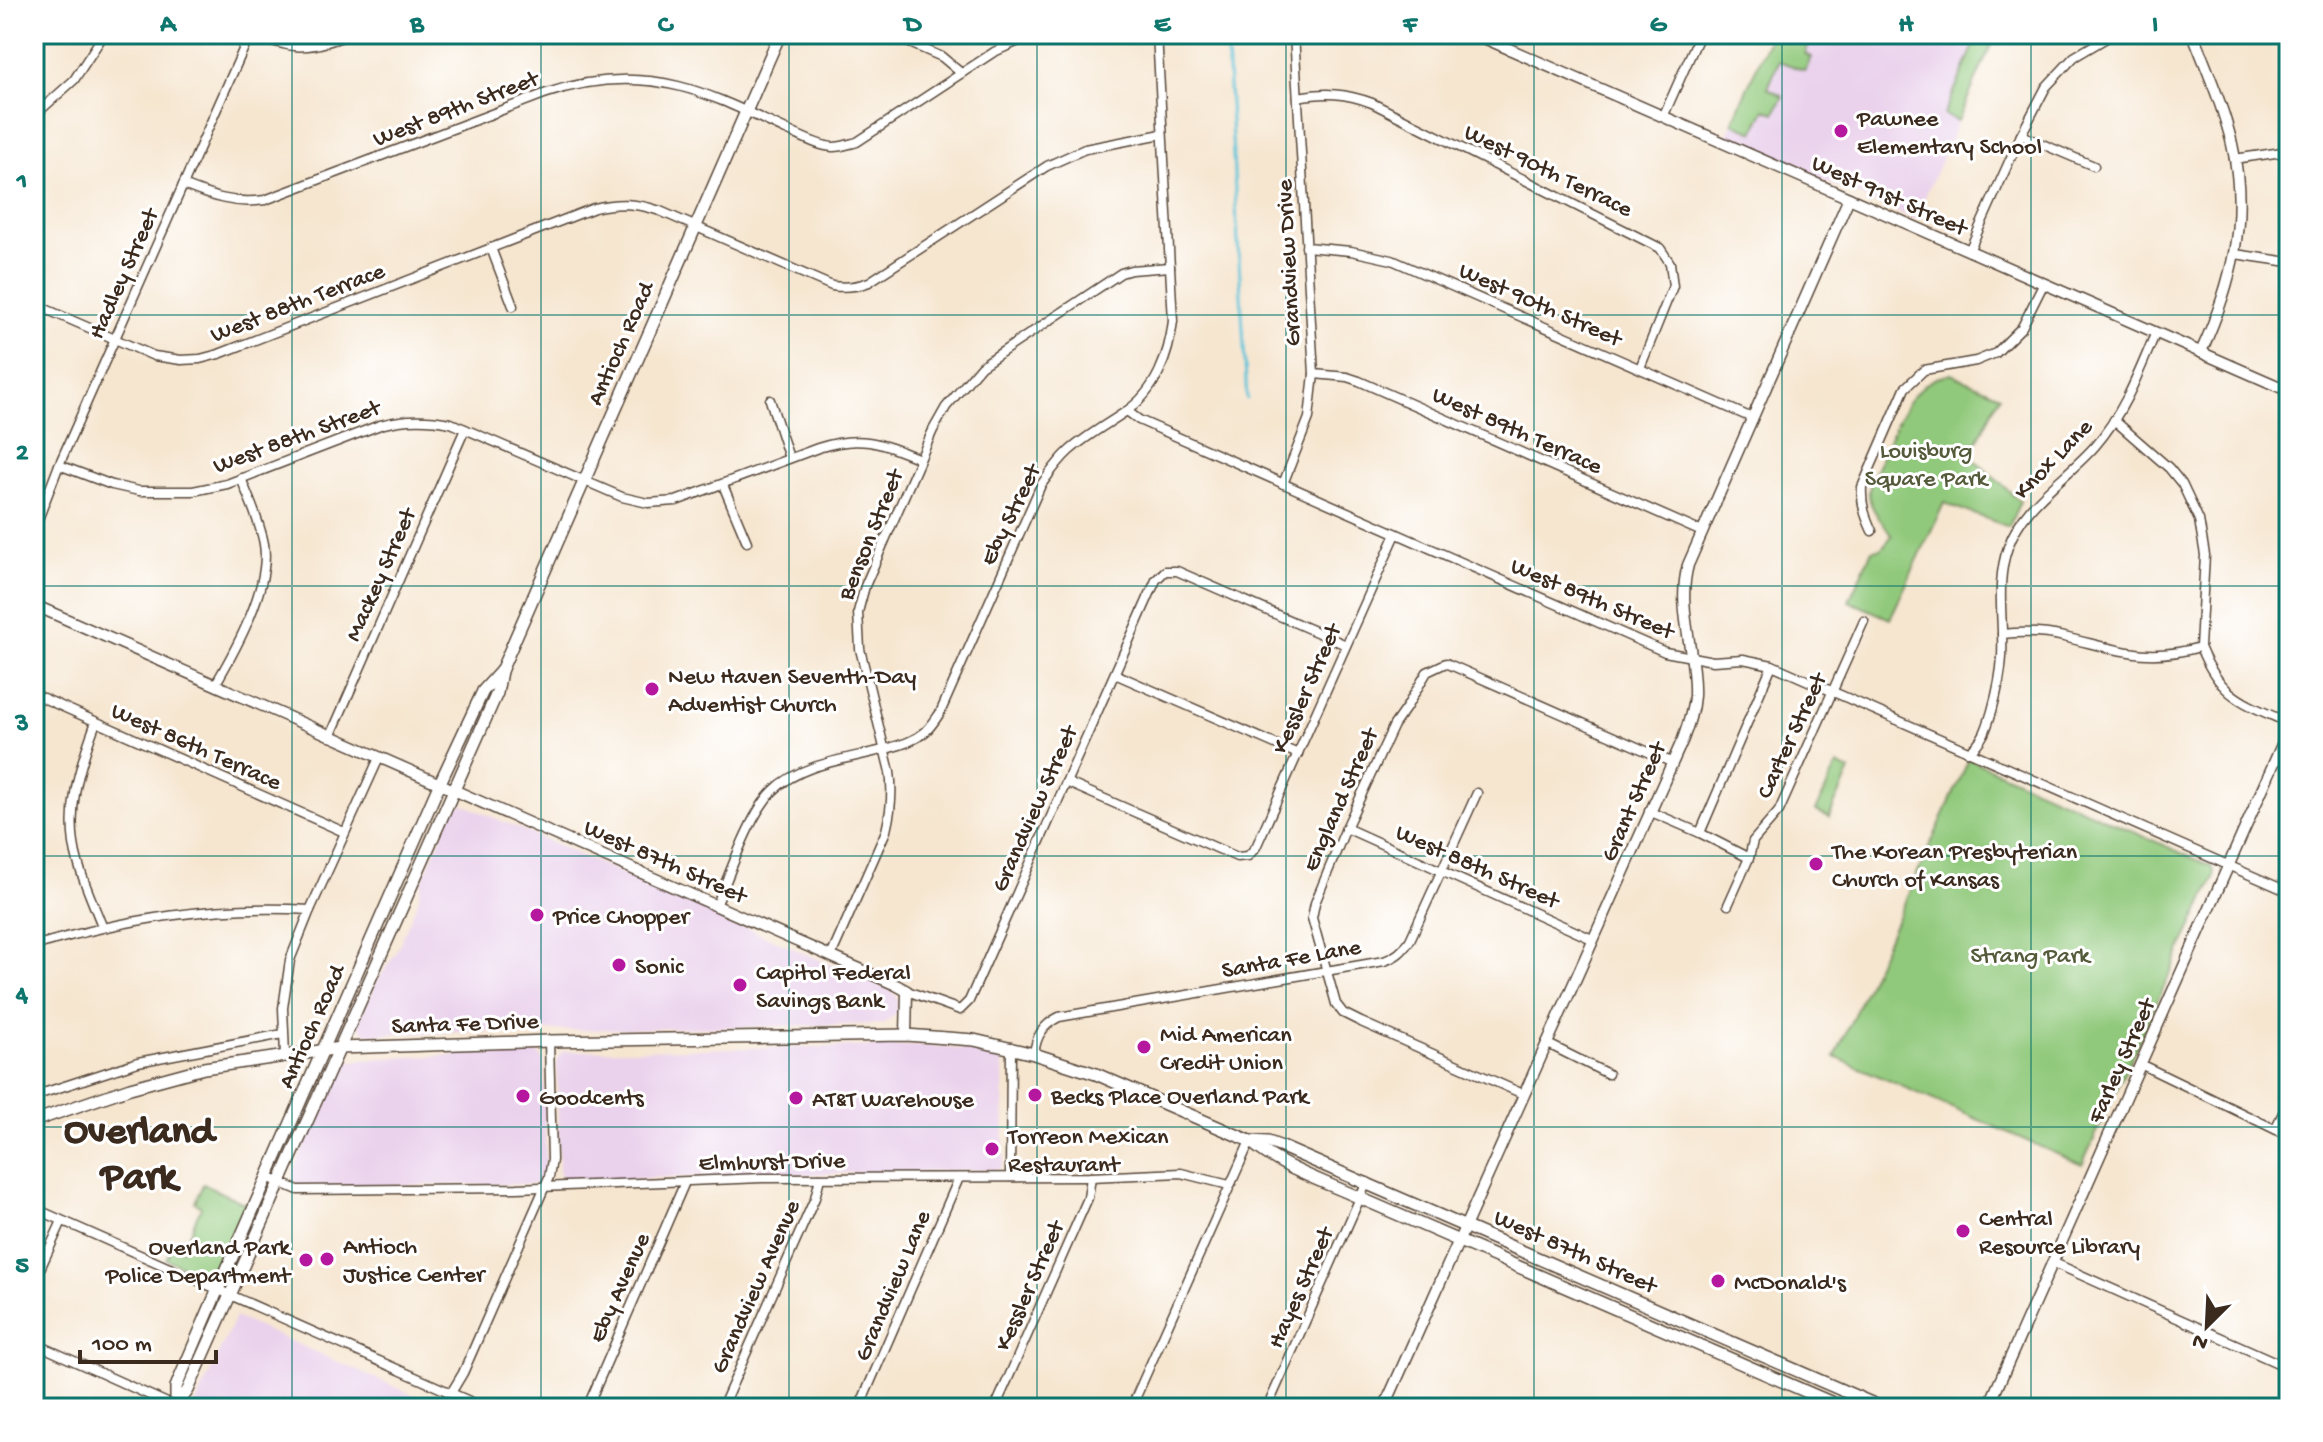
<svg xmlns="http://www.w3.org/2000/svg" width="2323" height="1442" viewBox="0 0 2323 1442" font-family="'Gochi Hand',sans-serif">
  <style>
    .built { fill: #ead1ec }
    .green { fill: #91c97c; stroke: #667a4d; stroke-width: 2 }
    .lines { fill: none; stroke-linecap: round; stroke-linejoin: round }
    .stream { stroke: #5cc3d9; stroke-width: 3 }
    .minor-casing { stroke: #574639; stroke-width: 11 }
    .tertiary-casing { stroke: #574639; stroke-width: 13 }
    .secondary-casing { stroke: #574639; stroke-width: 14 }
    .minor { stroke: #fff; stroke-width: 8 }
    .tertiary { stroke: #fff; stroke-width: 10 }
    .secondary { stroke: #fff; stroke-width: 11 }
    .grid { fill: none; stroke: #0f766e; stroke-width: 2; stroke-opacity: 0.55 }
    .poi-dot { fill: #b5179e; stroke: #fff; stroke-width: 3 }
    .labels { text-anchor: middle; stroke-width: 6; stroke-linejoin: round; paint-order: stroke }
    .street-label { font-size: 24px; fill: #3b2a1e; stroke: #fff }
    .poi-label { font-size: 24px; fill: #3b2a1e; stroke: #fff; text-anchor: start }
    .park-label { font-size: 24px; fill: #555a3a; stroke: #fff }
    .town-label { font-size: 40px; font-weight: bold; fill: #3b2a1e; stroke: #fff }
    .neatline { fill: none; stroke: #0f766e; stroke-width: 3 }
    .grid-label { font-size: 26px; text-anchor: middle; font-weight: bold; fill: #0f766e }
  </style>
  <rect width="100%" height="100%" fill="#fff"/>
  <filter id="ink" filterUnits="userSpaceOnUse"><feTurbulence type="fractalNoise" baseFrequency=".0125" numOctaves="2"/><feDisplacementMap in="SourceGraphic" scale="16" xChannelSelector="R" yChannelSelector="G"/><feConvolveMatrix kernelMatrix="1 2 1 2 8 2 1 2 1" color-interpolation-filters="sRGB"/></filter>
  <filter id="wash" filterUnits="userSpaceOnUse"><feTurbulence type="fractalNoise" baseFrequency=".006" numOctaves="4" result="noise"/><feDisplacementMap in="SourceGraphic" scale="32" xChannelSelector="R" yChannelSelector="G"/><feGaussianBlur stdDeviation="1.8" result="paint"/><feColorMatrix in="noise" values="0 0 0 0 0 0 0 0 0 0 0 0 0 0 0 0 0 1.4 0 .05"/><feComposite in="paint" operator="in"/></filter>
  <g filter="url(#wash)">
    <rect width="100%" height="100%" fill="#f6e6d0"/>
    <g class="built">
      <path d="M1771,34H1996L1915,220L1726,139Z"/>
      <path d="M463,804L891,991L896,996L898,1004L895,1015L883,1024L371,1034L365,1032L359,1026L361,1016L377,982L395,954L418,901L423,878L453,810L457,806Z"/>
      <path d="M908,1046H936L981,1052L995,1055L1000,1058L1003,1066L1004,1161L1000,1169L647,1178L571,1183L564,1180L559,1172L557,1060L563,1051Z"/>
      <path d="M533,1052L539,1054L544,1061L546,1174L541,1182L535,1184L303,1186L293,1181V1172L339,1067L343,1062L385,1058Z"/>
      <path d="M235,1317L443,1408H194Z"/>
    </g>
    <g class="green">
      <path d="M1771,34H1813L1805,54L1811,57L1805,71L1779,61L1768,88L1783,96L1775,113L1765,109L1754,132L1732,123Z"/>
      <path d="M1979,34H1996L1958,121L1944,115Z"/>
      <path d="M1951,374L2000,395L1970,456L2020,501L2009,527L1944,503L1890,619L1849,601L1872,550L1881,549L1892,536C1884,523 1868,508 1869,492C1869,483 1879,464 1882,456C1897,422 1910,380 1951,374Z"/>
      <path d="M1969,759L2211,866L2214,872V878L2082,1165L1835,1057Z"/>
      <path d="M1837,765L1850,771L1829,817L1816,811Z"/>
      <path d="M203,1184L250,1206L219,1274L210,1278L166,1259L172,1247L182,1250L201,1207L195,1202Z"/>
    </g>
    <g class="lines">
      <path class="stream" d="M1226,34L1247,399"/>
    </g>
  </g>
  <g filter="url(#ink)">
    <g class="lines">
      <g class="minor-casing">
        <g id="minor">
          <path d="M255,34C295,52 310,49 350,34"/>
          <path d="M889,34L942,57L961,73"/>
          <path d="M1298,97C1325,92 1346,93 1372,103L1660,248L1670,263L1673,286L1640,368"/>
          <path d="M34,116L74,80L104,34"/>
          <path d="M1663,117L1700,34"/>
          <path d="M2021,135L2094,166"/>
          <path d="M2234,159L2289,151"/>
          <path d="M183,185C211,196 234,205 265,200L544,94C588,79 632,75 678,86C715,95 751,114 786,130C801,136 817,146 833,147C841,147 849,144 857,142L994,52L1034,34"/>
          <path d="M1306,247L1351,251L1392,260L1752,418"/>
          <path d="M491,248L513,306"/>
          <path d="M1969,251L2021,135L2046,87L2074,57L2113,34"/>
          <path d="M2235,254L2289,262"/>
          <path d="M34,304L154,356L181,360L200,359L219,354L594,208C618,202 637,203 660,211L832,286C846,288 856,287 869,282L1047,166L1085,149L1162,134"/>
          <path d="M1314,374L1347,377L1359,381L1702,532"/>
          <path d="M770,400L789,458"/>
          <path d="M1127,411L1139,420L1665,652L1713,661L1743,659L1772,665L2289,892"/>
          <path d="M2114,420L2169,468L2182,484L2199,520L2205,555L2200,647"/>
          <path d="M59,465L112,485L139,491H193L227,484L380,425C404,418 426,418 451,423L622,497L648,503L676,501L818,448C860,434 881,443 920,459"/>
          <path d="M1283,484L1309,418L1314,374L1294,34"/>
          <path d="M723,485L747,542"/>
          <path d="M34,530L59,465L250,34"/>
          <path d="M1872,531C1865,516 1861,504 1862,487L1905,388L1924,370L1976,361L1996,353L2022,327L2044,283"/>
          <path d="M2002,634C2023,632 2044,632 2064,637C2116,649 2145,663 2200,647"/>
          <path d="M2200,647C2221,698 2242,702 2289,723"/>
          <path d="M1115,674L1298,754"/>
          <path d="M215,685C236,649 271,586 264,544C260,522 249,499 241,478"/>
          <path d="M34,694L344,832"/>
          <path d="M96,722C79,767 64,814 78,862C84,884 94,905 102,926"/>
          <path d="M330,737L465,429"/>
          <path d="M1968,752C1983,742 1987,728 1992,711C1997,693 2001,675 2002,657C2004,620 1995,583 2008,547C2024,502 2065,480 2095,446C2124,413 2139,372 2156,332"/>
          <path d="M1066,782L1237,857L1248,856L1256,847L1396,534"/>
          <path d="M1649,811L1700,833L1749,858"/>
          <path d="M1346,828L1592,939"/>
          <path d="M1700,833L1772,665"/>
          <path d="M1728,905L1749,858L1753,841L1779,811L1864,621"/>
          <path d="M716,906C730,874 749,815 773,791C801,763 849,759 886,749C900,745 913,742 925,732C931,727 935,720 940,713L1041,485C1050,473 1058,461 1069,451C1086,436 1106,425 1125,412C1156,392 1169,355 1173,321L1157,34"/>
          <path d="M34,946C125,919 215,904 310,910"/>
          <path d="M831,956L886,831C891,811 893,792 890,772L860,649L858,612L865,586L933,430L946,407L981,366L1121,273L1131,270L1170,267"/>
          <path d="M907,991L960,1010L969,1001L1156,580L1165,571H1177L1346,645"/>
          <path d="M1546,1043L1608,1074"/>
          <path d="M1034,1054C1036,1036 1043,1025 1059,1017L1384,961C1396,957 1403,951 1410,940L1477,793"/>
          <path d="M285,1055L283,1008L290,960L310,910L379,758"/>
          <path d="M2140,1064L2289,1136"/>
          <path d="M1523,1094L1361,1022L1343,1013L1336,1004L1312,918L1315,903L1346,828L1394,725L1406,708L1427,672L1446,663L1671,762"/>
          <path d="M34,1096L138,1062L283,1034"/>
          <path d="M2275,1129L2289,1101"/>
          <path d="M267,1177L298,1190L517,1188L762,1178L1091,1177L1181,1173L1229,1185"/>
          <path d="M1010,1177L1011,1047"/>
          <path d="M34,1208L485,1408"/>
          <path d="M2052,1262L2289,1368"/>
          <path d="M34,1282L62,1221"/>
          <path d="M34,1343L176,1407"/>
          <path d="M451,1393L463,1373L549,1177L552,1160L549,1041"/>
          <path d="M587,1408L685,1182"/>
          <path d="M722,1408L815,1198L820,1178"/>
          <path d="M859,1408L959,1178"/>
          <path d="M995,1408L1088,1198L1091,1177"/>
          <path d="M1131,1408L1250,1141"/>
          <path d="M1267,1408L1367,1182"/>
          <path d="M2286,1408L2289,1402"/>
        </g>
      </g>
      <g class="tertiary-casing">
        <g id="tertiary">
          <path d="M1475,34L2289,391"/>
          <path d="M2193,34C2207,70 2223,106 2232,144C2249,218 2232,284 2201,352"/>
          <path d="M34,605L896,985L907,991L906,1035"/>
          <path d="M1384,1408L1683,739C1688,725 1693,711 1694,696C1696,651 1676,609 1688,565L1849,198"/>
          <path d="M1988,1408L2289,729"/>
        </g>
      </g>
      <g class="secondary-casing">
        <g id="secondary">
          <path d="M34,1121L130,1088L204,1068L340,1048L549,1041L906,1035L974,1040L1034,1054L1096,1074L1250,1141C1281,1168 1323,1181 1360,1198L1844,1408"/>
          <path d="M1250,1141L1268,1142L1282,1147L1883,1408"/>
          <path d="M176,1406V1387L212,1303L439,785L483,691L501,671"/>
          <path d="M175,1408L188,1390L497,693L501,671L780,34"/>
        </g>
      </g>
      <use href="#minor" class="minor"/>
      <use href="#tertiary" class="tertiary"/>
      <use href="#secondary" class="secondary"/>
    </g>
  </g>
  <path class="grid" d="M292,34V1408M541,34V1408M789,34V1408M1037,34V1408M1286,34V1408M1534,34V1408M1782,34V1408M2031,34V1408M34,315H2289M34,586H2289M34,856H2289M34,1127H2289"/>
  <g class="poi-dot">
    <circle cx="1841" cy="131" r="8"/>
    <circle cx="652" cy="689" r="8"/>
    <circle cx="1816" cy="864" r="8"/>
    <circle cx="537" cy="915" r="8"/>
    <circle cx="619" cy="965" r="8"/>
    <circle cx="740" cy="985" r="8"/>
    <circle cx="1144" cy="1047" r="8"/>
    <circle cx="1035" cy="1095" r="8"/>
    <circle cx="523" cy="1096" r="8"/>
    <circle cx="796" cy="1098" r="8"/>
    <circle cx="992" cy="1149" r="8"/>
    <circle cx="1963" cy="1231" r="8"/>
    <circle cx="327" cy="1259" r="8"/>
    <circle cx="306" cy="1260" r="8"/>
    <circle cx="1718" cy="1281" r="8"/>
  </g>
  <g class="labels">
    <g class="street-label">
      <text transform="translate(455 107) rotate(-21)" y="8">West 89th Street</text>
      <text transform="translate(1549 169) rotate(26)" y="8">West 90th Terrace</text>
      <text transform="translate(1890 194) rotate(24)" y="8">West 91st Street</text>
      <text transform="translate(1287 263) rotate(-93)" y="8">Grandview Drive</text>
      <text transform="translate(122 273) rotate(-66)" y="8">Hadley Street</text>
      <text transform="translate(297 301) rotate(-21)" y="8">West 88th Terrace</text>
      <text transform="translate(1541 303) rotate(24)" y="8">West 90th Street</text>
      <text transform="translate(619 343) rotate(-66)" y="8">Antioch Road</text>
      <text transform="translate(1518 429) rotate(24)" y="8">West 89th Terrace</text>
      <text transform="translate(296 435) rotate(-20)" y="8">West 88th Street</text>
      <text transform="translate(2052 458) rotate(-46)" y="8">Knox Lane</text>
      <text transform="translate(1009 514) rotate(-64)" y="8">Eby Street</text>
      <text transform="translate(869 534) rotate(-68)" y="8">Benson Street</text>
      <text transform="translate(379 574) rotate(-66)" y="8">Mackey Street</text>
      <text transform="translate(1593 597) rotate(23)" y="8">West 89th Street</text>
      <text transform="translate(1305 688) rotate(-66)" y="8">Kessler Street</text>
      <text transform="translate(1790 735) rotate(-65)" y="8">Carter Street</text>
      <text transform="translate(197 745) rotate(24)" y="8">West 86th Terrace</text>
      <text transform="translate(1339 799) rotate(-66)" y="8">England Street</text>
      <text transform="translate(1632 801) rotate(-66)" y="8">Grant Street</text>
      <text transform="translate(1033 808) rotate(-66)" y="8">Grandview Street</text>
      <text transform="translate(666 860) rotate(24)" y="8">West 87th Street</text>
      <text transform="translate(1478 865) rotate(24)" y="8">West 88th Street</text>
      <text transform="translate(1291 957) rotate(-10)" y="8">Santa Fe Lane</text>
      <text transform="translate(465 1022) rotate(-2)" y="8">Santa Fe Drive</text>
      <text transform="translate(310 1026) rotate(-66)" y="8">Antioch Road</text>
      <text transform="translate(2120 1060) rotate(-66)" y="8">Farley Street</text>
      <text transform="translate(772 1160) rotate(-1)" y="8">Elmhurst Drive</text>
      <text transform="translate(1576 1250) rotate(24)" y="8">West 87th Street</text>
      <text transform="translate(891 1285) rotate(-67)" y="8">Grandview Lane</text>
      <text transform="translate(1028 1285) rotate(-66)" y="8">Kessler Street</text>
      <text transform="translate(754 1286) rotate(-66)" y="8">Grandview Avenue</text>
      <text transform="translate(618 1287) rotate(-66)" y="8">Eby Avenue</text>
      <text transform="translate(1299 1287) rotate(-66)" y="8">Hayes Street</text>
    </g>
    <g class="poi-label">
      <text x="1857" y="125">Pawnee<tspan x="1857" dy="28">Elementary School</tspan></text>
      <text x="668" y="683">New Haven Seventh-Day<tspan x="668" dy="28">Adventist Church</tspan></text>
      <text x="1832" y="858">The Korean Presbyterian<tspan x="1832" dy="28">Church of Kansas</tspan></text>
      <text x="553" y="923">Price Chopper</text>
      <text x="635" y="973">Sonic</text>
      <text x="756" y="979">Capitol Federal<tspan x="756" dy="28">Savings Bank</tspan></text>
      <text x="1160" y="1041">Mid American<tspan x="1160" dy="28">Credit Union</tspan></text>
      <text x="1051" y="1103">Becks Place Overland Park</text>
      <text x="539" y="1104">Goodcents</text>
      <text x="812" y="1106">AT&amp;T Warehouse</text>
      <text x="1008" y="1143">Torreon Mexican<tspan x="1008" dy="28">Restaurant</tspan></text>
      <text x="1979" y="1225">Central<tspan x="1979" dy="28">Resource Library</tspan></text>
      <text x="343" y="1253">Antioch<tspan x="343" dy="28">Justice Center</tspan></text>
      <text x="290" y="1254" text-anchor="end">Overland Park<tspan x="290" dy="28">Police Department</tspan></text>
      <text x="1734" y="1289">McDonald's</text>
    </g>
    <g class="park-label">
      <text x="1926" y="457">Louisburg<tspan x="1926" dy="28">Square Park</tspan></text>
      <text x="2030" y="962">Strang Park</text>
    </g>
    <g class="town-label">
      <text x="139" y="1141">Overland<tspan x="139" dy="46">Park</tspan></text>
    </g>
  </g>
  <rect width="2323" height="1442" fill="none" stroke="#fff" stroke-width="88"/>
  <g transform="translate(2207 1326) rotate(204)" stroke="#ffffff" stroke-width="6" paint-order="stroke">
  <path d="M0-6L14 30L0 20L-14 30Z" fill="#3b2a1e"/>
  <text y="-12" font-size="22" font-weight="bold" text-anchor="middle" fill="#3b2a1e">N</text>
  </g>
  <path d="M80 1350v12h136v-12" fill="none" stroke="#3b2a1e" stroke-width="4"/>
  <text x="92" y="1350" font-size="24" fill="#3b2a1e" stroke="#ffffff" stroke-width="6" paint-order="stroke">100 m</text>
  <rect x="44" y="44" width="2235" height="1354" class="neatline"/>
  <g class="grid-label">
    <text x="168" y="31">A</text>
    <text x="417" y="31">B</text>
    <text x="665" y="31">C</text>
    <text x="913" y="31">D</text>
    <text x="1162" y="31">E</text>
    <text x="1410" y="31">F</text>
    <text x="1658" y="31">G</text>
    <text x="1906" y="31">H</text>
    <text x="2155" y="31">I</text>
    <text x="22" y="188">1</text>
    <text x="22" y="459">2</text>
    <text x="22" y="730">3</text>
    <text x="22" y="1001">4</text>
    <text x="22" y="1272">5</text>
  </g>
</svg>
